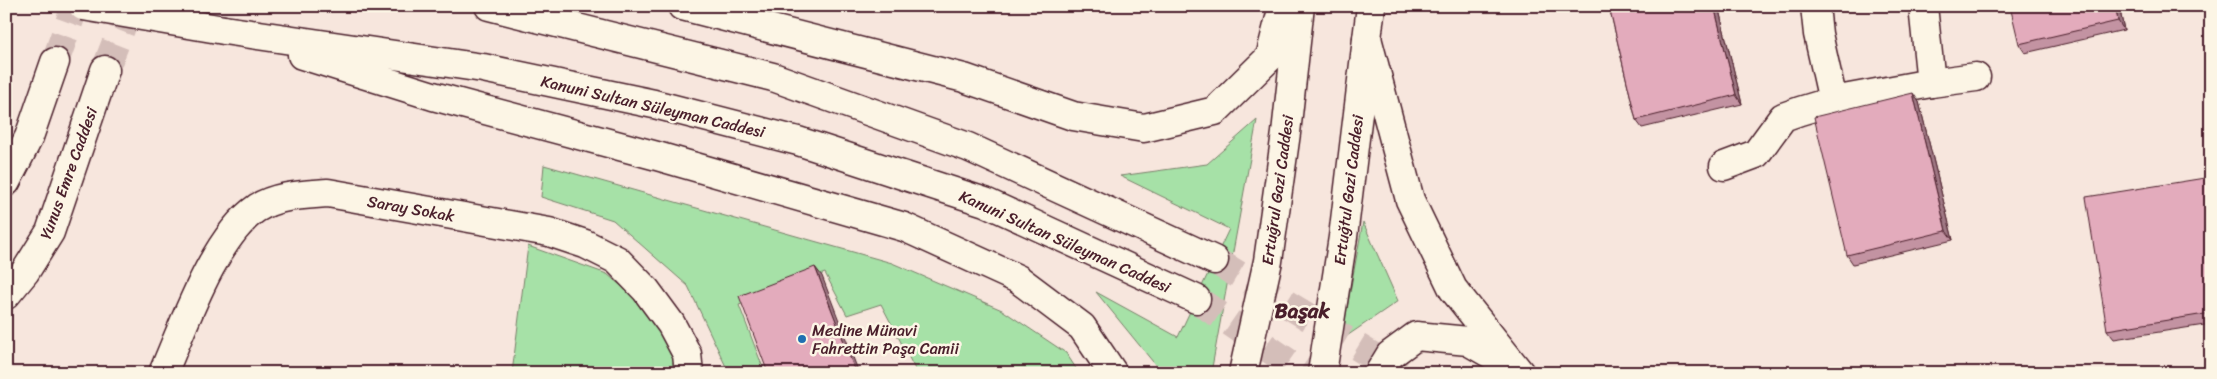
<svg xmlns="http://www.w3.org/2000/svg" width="2217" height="379" viewBox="0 0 2217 379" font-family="Sriracha,sans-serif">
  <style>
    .green { fill: #a6e1a7; stroke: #788069 }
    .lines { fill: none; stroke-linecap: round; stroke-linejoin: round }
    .minor-tunnel { stroke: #d4beb9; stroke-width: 28; stroke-dasharray: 28 14; stroke-linecap: butt }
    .major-tunnel { stroke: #d4beb9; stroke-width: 28; stroke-dasharray: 28 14; stroke-linecap: butt }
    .minor-casing { stroke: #4a1f2b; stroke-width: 31 }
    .major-casing { stroke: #4a1f2b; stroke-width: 31 }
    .minor { stroke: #fcf5e5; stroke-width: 28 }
    .major { stroke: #fcf5e5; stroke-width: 28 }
    .major-bridge-casing { stroke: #4a1f2b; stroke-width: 31; stroke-linecap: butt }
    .major-bridge { stroke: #fcf5e5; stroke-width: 28 }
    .wall { fill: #c393a2; stroke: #4a1f2b }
    .shaded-wall { fill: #9f7884; stroke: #4a1f2b }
    .building { fill: #e3abbc; stroke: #4a1f2b }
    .poi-dot { fill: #1f6fb2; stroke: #fcf5e5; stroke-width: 2 }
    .labels { text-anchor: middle; stroke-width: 5; stroke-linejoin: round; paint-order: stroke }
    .street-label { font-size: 16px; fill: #4a1f2b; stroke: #fcf5e5 }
    .poi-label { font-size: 16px; fill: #4a1f2b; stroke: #fcf5e5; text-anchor: start }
    .district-label { font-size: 21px; font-weight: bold; fill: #4a1f2b; stroke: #fcf5e5 }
  </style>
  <rect width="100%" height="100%" fill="#f7e6dd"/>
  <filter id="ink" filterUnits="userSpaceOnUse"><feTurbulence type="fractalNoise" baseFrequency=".02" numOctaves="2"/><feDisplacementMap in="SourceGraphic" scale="10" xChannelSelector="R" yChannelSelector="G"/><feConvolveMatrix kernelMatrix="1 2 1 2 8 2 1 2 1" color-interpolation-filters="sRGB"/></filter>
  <g filter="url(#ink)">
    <g class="green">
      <path d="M1257,120L1211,373H1162L1096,292L1178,337L1229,229L1120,176L1207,164Z"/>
      <path d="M544,165L892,263L1002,310L1066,353L1079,373H917L881,304L847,315L825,273L739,305L765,373H729L688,286L613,220L541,197Z"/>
      <path d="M1363,222L1398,301L1341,340Z"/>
      <path d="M528,246L607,274L644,305L676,355L678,373H512Z"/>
    </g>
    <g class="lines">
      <g class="minor-tunnel">
        <path d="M55,62L75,6"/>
        <path d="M105,70L130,6"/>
      </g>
      <g class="major-tunnel">
        <path d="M1214,260L1401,373"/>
        <path d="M1196,299L1304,373"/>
      </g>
      <g class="minor-casing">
        <g id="minor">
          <path d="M1815,6L1818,34L1833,101"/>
          <path d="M1923,6L1931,83"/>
          <path d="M1724,166L1756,154L1783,117L1800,111L1833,101L1931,83L1976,77"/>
          <path d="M6,182L29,137L55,62"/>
          <path d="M6,295L25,272L50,232L105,70"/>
          <path d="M163,373C184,325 214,237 257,208C278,195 304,195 328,193L549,232L585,244L617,260L646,290L671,324L687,354L689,373"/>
        </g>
      </g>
      <g class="major-casing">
        <g id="major">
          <path d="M489,6L773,77L968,147L1214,260"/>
          <path d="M682,6L964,78L1073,116L1144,128L1215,111L1270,57L1283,6"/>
          <path d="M224,30L483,68L654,104L798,141L985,202L1196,299"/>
          <path d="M1367,38L1410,200L1453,289L1520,373"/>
          <path d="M302,55L433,96L657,156L904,227L1018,279L1082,327L1113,373"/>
          <path d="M1243,373L1268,261L1286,133L1300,6"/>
          <path d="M1322,373L1343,237L1371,6"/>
          <path d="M1379,373L1390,355L1416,336L1468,341L1503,361"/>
        </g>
      </g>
      <use href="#minor" class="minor"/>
      <use href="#major" class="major"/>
      <g class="major-bridge-casing">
        <path id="major-bridge" d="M83,6L224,30"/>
      </g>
      <use href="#major-bridge" class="major-bridge"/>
    </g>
    <g class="wall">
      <path d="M1609,6H1718L1742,104L1642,128L1636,120Z"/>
      <path d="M2119,6L2124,30L2025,53L2019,44Z"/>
      <path d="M1919,102L1953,240L1853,264L1847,255Z"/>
      <path d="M2211,177V324L2114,339L2107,330Z"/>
    </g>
    <g class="shaded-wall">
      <path d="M1714,6H1718L1742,104L1736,95Z"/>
      <path d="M2115,6H2119L2124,30L2118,21Z"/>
      <path d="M1913,93L1919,102L1953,240L1946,231Z"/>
      <path d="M815,267L822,276L859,373H856Z"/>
    </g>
    <g class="building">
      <path d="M1609,6H1714L1736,95L1636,120Z"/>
      <path d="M2010,6H2115L2118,21L2019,44Z"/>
      <path d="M1913,93L1946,231L1847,255L1814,117Z"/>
      <path d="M2211,177V313L2107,330L2086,197Z"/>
      <path d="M815,267L856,373H768L739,296Z"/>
    </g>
  </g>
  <circle class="poi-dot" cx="802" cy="339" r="5"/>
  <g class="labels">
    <g class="street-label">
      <text transform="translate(653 106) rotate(13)" y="6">Kanuni Sultan Süleyman Caddesi</text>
      <text transform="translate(68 173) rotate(-70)" y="6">Yunus Emre Caddesi</text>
      <text transform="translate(1277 190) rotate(-82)" y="6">Ertuğrul Gazi Caddesi</text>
      <text transform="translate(1348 190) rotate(-83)" y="6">Ertuğtul Gazi Caddesi</text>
      <text transform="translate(411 208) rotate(10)" y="6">Saray Sokak</text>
      <text transform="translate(1065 241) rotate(24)" y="6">Kanuni Sultan Süleyman Caddesi</text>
    </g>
    <g class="poi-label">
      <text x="812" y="336">Medine Münavi<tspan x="812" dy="18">Fahrettin Paşa Camii</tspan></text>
    </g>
    <g class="district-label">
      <text x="1302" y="318">Başak</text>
    </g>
  </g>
  <rect width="2217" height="379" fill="none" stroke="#fcf5e5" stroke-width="25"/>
  <rect x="12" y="12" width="2192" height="354" fill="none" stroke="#4a1f2b" stroke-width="2" filter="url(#ink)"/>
</svg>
